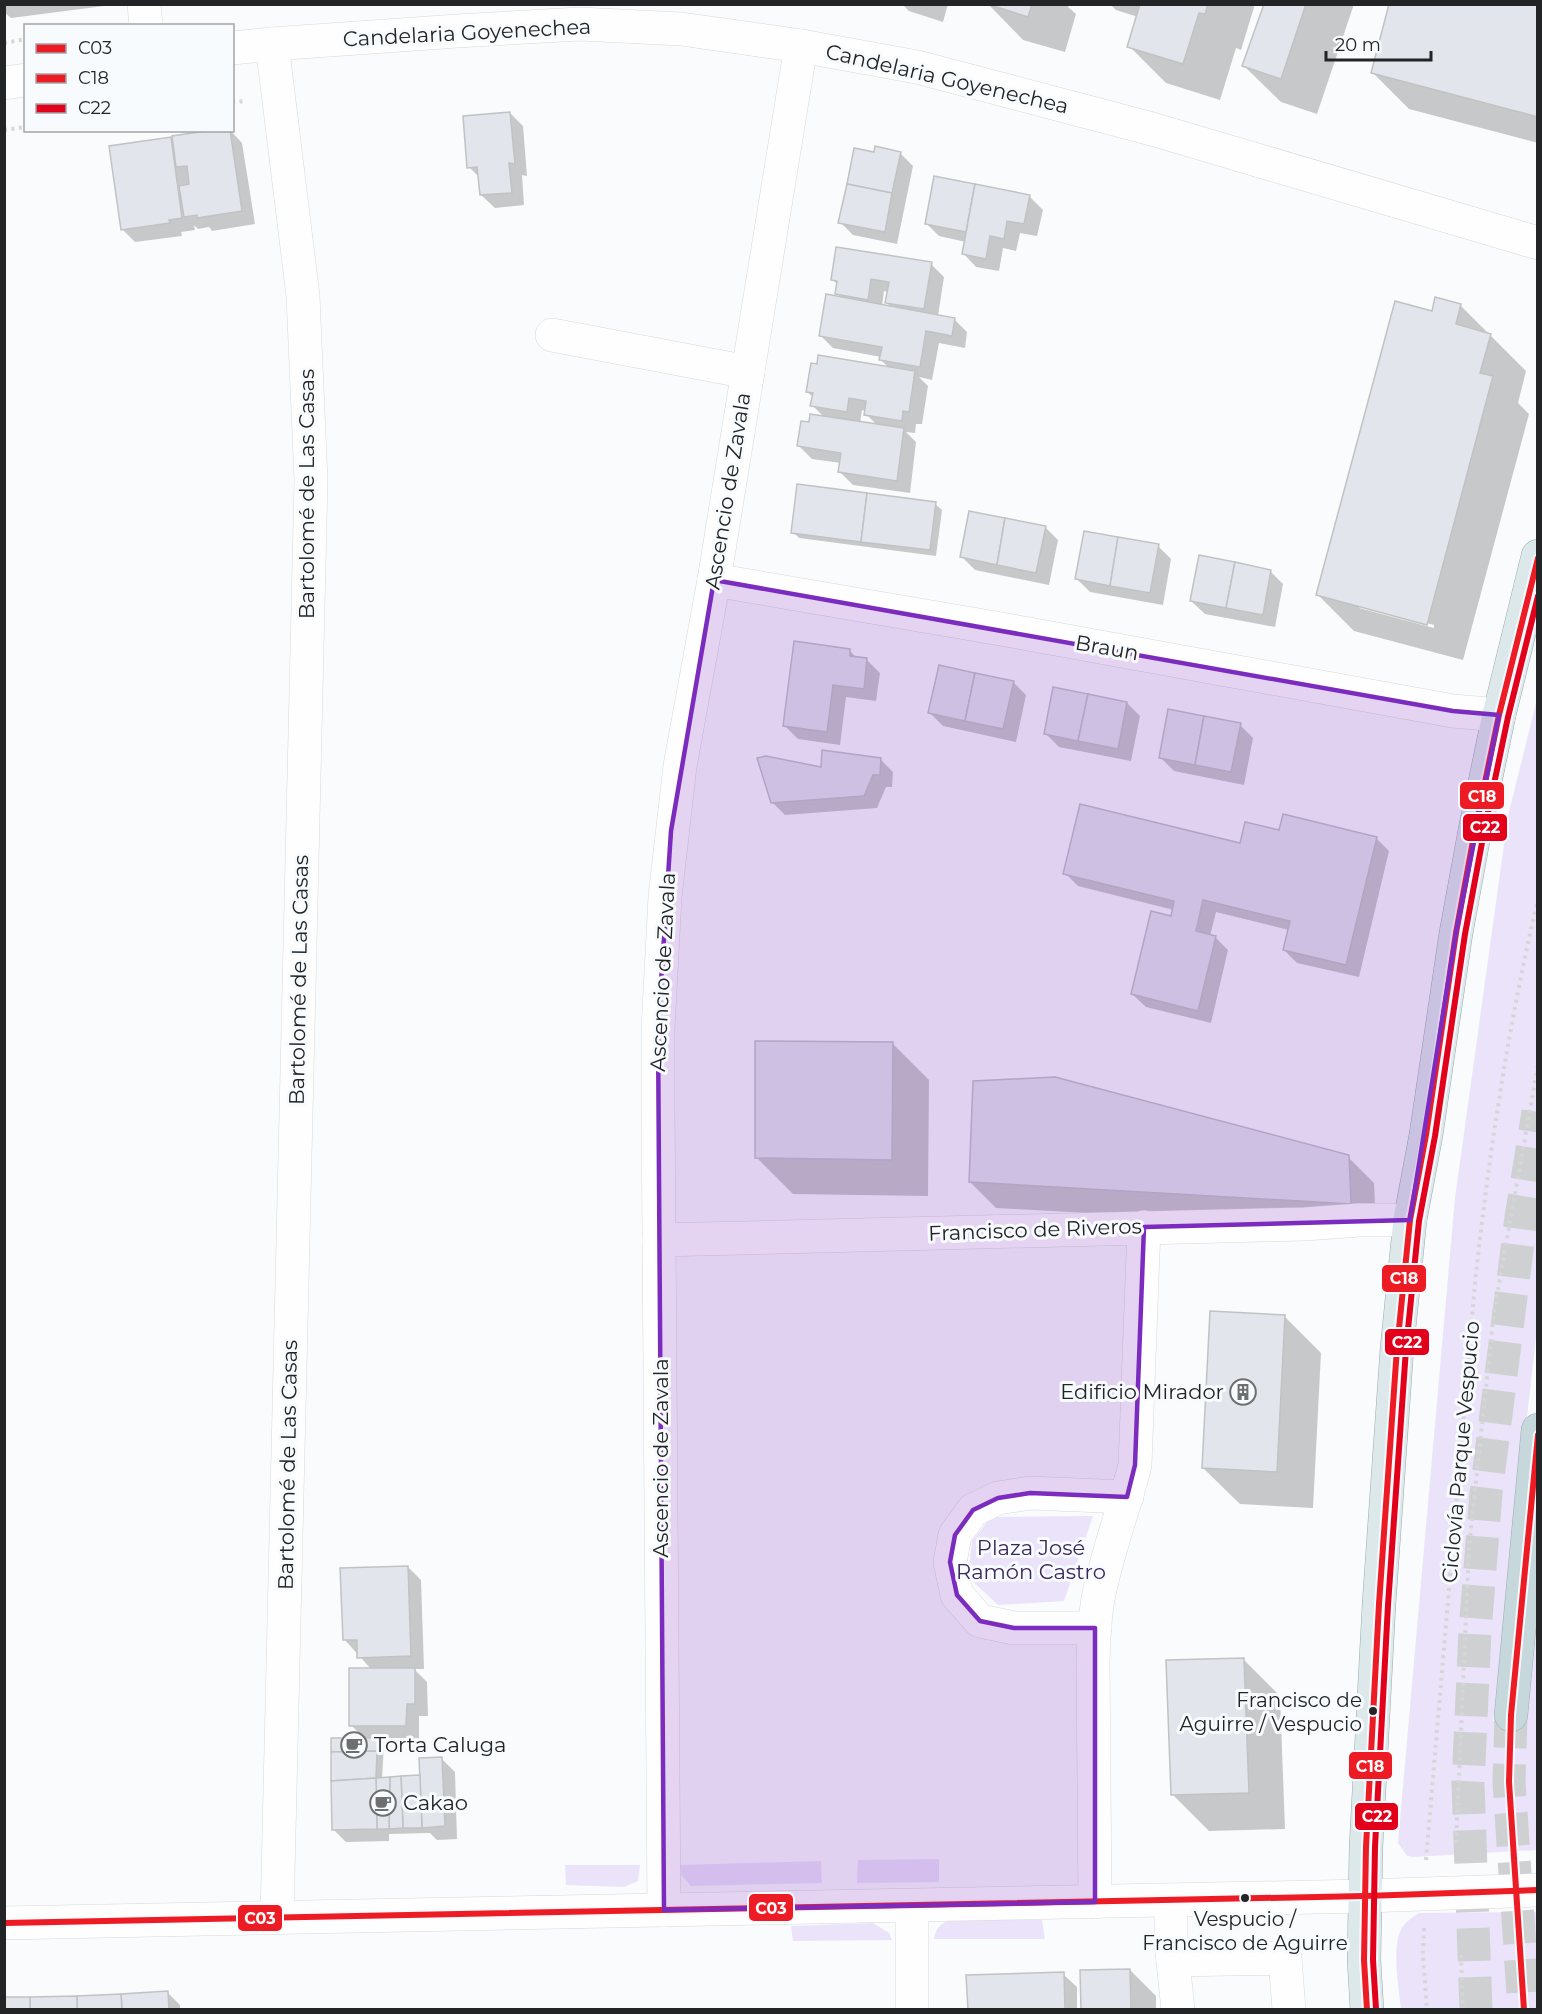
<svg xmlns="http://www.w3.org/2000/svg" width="1542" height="2014" viewBox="0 0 1542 2014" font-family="Montserrat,sans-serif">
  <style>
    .green { fill: #eae3fa }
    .shadow { fill: #0003; fill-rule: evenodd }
    .building { fill: #e2e5ec; stroke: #c1c2c4; stroke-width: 1.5 }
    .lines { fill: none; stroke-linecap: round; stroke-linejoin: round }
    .highway-tunnel { stroke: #ced0d2; stroke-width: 33; stroke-dasharray: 33 16; stroke-linecap: butt }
    .minor-casing { stroke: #d7d8d9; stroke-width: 34 }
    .major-casing { stroke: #98abaf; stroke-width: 34 }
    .highway-casing { stroke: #98abaf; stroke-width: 34 }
    .path { stroke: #d6d6d7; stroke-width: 4; stroke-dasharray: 3 4.5; stroke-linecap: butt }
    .minor { stroke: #fefeff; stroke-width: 33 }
    .major { stroke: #dde8ea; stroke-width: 33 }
    .highway { stroke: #c6d8dc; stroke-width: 33 }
    .bus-1-casing { stroke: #f8fbfe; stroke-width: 10 }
    .bus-2-casing { stroke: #f8fbfe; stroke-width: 10 }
    .bus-3-casing { stroke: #f8fbfe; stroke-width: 10 }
    .bus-1 { stroke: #ed1c24; stroke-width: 6 }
    .bus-2 { stroke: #ed1c24; stroke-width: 6 }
    .bus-3 { stroke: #e2001a; stroke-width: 6 }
    .marked { fill: #7b2cbf; fill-opacity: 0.2; stroke: #7b2cbf; stroke-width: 4.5; stroke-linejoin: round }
    .bus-dot { fill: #232425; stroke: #f8fbfe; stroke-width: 2 }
    .labels { text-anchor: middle; stroke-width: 6; stroke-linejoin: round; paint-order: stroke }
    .bus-label { font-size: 20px; fill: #232425; stroke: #f8fbfe; text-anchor: end }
    .street-label { font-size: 21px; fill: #232425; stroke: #f8fbfe }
    .poi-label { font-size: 21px; fill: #232425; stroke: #f8fbfe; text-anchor: start }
    .park-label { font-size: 21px; fill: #3a265a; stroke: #f8fbfe }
    .line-badge { stroke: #f8fbfe; stroke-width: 2 }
    .badge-label { font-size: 16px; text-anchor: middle; font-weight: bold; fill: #fff }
  </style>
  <rect width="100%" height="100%" fill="#f9fbfd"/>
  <g class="green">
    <path d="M1537,699L1538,1319L1493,1721L1527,1724L1536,1635H1537V1850L1413,1857L1407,1856L1398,1843L1455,1198L1508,816Z"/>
    <path d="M1093,1516L1064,1601L998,1605L968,1577L972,1541L991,1517Z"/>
    <path d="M939,1859V1882L857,1883L858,1860Z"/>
    <path d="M821,1861L822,1883L691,1886L681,1875L680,1865Z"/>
    <path d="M565,1865H640L638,1881L624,1887L566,1885Z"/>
    <path d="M1537,1912V2009H1401C1399,1989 1390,1941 1404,1925C1408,1920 1414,1916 1419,1913Z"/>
    <path d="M949,1920H1042L1045,1939H934C936,1928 939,1925 949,1920Z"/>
    <path d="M873,1923L889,1933L892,1940L793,1941L791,1926Z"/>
  </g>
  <g class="shadow">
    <path d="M4,4H104V6L11,18L4,12Z"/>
    <path d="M902,4H948L943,22L909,11Z"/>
    <path d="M988,4H1069L1068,7L1076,14L1065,52L1023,40Z"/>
    <path d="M1110,4H1255L1241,50L1236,48L1220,100L1166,83L1129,46L1138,17L1116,10Z"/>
    <path d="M1265,4H1354L1317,114L1281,102L1244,66Z"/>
    <path d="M1538,4V143L1409,109L1373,73Z"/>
    <path d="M510,113L523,126L527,176L522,175L524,205L495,208L481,195L480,178L469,167Z"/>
    <path d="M224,130H230L242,143L255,224L212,231L209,227L198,229L194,225L195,230L181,232L182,236L135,242L122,229L111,147Z"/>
    <path d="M900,153L913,166L897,244L853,235L840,222Z"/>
    <path d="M935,178L1030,197L1043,210L1037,236L1020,233L1016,251L1003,248L999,271L976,267L963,253L966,242L939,236L926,223Z"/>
    <path d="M931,264L944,277L938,316L954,319L967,332L965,348L939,343L932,380L919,377L928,386L922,424H916L915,433L906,432L916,442L910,493L853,485L840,472L841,463L812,459L799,446L810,423L825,418L812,405L813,397L807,392L890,369L881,360V357L833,348L820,335L842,298L837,294L838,285L832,279ZM884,291L888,292L886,302L892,308L882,306ZM862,410L866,411V414L877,425L860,423Z"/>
    <path d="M1460,305L1526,371L1518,403L1529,414L1463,660L1354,631L1318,595ZM1359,605L1434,625V628L1359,608Z"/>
    <path d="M935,504L942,510L936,556L799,538L793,532Z"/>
    <path d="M1045,527L1058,540L1049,585L975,570L962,557Z"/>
    <path d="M1158,546L1171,559L1163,605L1090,592L1077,579Z"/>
    <path d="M1270,571L1283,584L1275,627L1205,614L1191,601Z"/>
    <path d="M849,650L858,659L867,660L880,673L876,701L846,697L840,745L798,739L785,726Z"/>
    <path d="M1013,682L1026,695L1016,742L943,726L930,713Z"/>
    <path d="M1127,703L1140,716L1131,761L1059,747L1046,734Z"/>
    <path d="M1240,725L1253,738L1244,785L1174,771L1161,758Z"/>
    <path d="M880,759L893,772L892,787H886L877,808L785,815L772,802L823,769Z"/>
    <path d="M1280,832L1376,838L1389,851L1359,977L1297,963L1284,950L1289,930L1216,912L1210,936L1215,937L1228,950L1211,1023L1146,1007L1132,994L1172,918L1174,910L1078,886L1065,873L1241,845Z"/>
    <path d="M892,1043L929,1080L928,1196L793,1194L756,1157Z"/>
    <path d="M1348,1157L1374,1183L1376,1229L996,1208L970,1182Z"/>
    <path d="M1285,1317L1321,1353L1313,1508L1240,1504L1203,1468Z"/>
    <path d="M408,1567L421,1580L424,1669H414L427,1682L428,1716H419V1738H376L384,1745L382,1779L419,1777L442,1759L455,1772L457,1839L437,1840L430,1833L389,1834V1841L346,1842L333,1829L365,1739L351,1725L371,1669L344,1639Z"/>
    <path d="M1244,1660L1280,1696L1285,1829L1209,1831L1172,1794Z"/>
    <path d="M1130,1970L1156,1996V2010H1082Z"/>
    <path d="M1063,1974L1077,1987V2010H969Z"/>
    <path d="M167,1992L180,2005V2010H4V1999Z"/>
  </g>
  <g class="building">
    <path d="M987,4H1032L1028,17Z"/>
    <path d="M1140,4H1208L1205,14L1199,13L1183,64L1127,47Z"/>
    <path d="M1264,4H1306L1281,79L1242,66Z"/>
    <path d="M1389,4H1538V117L1371,73Z"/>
    <path d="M510,112L515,164L509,163L512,193L480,195L477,167L467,168L463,116Z"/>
    <path d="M213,130H230L242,211L197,218V215L184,217L179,186L189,184L187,166L176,167L172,136Z"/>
    <path d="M171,137L182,218L169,220L170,223L121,230L109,146Z"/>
    <path d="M875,146L901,152L892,193L847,184L854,148L874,152Z"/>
    <path d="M934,176L975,184L966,232L925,224Z"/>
    <path d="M847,184L892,193L885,232L838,223Z"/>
    <path d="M975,184L1030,195L1024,224L1007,221L1004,239L990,236L986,259L962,254Z"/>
    <path d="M836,247L932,262L924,309L885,303L889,282L871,279L868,300L835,294L837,281L831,280Z"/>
    <path d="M826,294L955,318L952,336L926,331L920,367L879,360L882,347L819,336Z"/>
    <path d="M1435,297L1461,304L1456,324L1491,334L1480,373L1493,376L1427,625L1316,595L1395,301L1432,311Z"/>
    <path d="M818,355L915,371L909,412L903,411L902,421L864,415L866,401L849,398L847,412L810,406L813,393L806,392L811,363L817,364Z"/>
    <path d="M810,414L904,428L897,481L838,472L841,453L797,446L801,421L809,422Z"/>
    <path d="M797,484L867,493L861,542L791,533Z"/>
    <path d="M867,493L936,502L930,550L861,542Z"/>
    <path d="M969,511L1005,518L997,565L960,557Z"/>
    <path d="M1005,518L1046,526L1036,573L997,565Z"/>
    <path d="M1084,531L1118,537L1110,586L1075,579Z"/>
    <path d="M1118,537L1159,544L1150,593L1110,586Z"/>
    <path d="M1199,555L1235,562L1226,608L1190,601Z"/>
    <path d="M1235,562L1271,570L1263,615L1226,608Z"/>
    <path d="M794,641L850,649V656L867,658L864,689L833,685L827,732L783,726Z"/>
    <path d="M939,665L975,673L965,721L928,713Z"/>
    <path d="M975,673L1014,681L1003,729L965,721Z"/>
    <path d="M1053,687L1088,694L1078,741L1044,734Z"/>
    <path d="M1088,694L1127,702L1118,749L1078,741Z"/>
    <path d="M1168,709L1204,716L1195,765L1159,758Z"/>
    <path d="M1204,716L1241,723L1231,772L1195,765Z"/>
    <path d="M822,750L881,758L880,775H873L864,796L771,803L757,758L766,756L821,767Z"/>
    <path d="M1080,804L1240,843L1245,822L1279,830L1283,814L1377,837L1346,965L1283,950L1290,921L1203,900L1196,931L1216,936L1198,1011L1131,994L1151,911L1171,916L1174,901L1063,874Z"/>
    <path d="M755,1041L893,1042L892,1160L755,1158Z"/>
    <path d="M1055,1077L1349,1155L1351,1204L969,1182L973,1081Z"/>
    <path d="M1210,1311L1285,1315L1277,1472L1202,1468Z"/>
    <path d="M408,1566L411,1656L357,1658V1640H343L340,1568Z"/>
    <path d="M1244,1658L1249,1793L1171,1795L1166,1660Z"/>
    <path d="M349,1668H415V1704H407L406,1726H349Z"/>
    <path d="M331,1738H378L377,1751L331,1752Z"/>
    <path d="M377,1751L376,1778L331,1781V1752Z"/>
    <path d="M442,1757L445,1826L422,1828L419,1758Z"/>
    <path d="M420,1775L422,1828H403L401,1776Z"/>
    <path d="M401,1776L403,1828L389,1829L390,1777Z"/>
    <path d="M390,1777L389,1829H377L376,1778Z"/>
    <path d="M376,1778L377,1829L332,1830L331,1781Z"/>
    <path d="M1130,1969L1131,2010H1081L1080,1970Z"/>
    <path d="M1064,1972L1065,2010H968L966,1975Z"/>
    <path d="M168,1991L169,2010H122L121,1994Z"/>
    <path d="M121,1994L122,2010H77V1996Z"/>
    <path d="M77,1996V2010H30V1997Z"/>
    <rect x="4" y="1997" width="26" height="13"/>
  </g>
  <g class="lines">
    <g class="highway-tunnel">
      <path d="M1511,1715L1509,1782L1524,2010"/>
      <path d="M1476,2010L1468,1784L1475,1631L1486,1493L1521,1218L1538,1112"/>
    </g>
    <g class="minor-casing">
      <g id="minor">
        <path d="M144,4L146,26"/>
        <path d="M272,44L303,296L311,480L277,1917"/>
        <path d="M232,48L272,44L457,31L580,24L681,29L801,46L917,67L1152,129L1538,243"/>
        <path d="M4,83L26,80"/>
        <path d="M552,335L748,372"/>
        <path d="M714,580L1001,629L1453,711L1499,715"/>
        <path d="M659,1240L1305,1224L1359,1220H1410"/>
        <path d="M1095,1628H1014L980,1621L957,1595L950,1562L955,1535L973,1510L998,1498L1030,1493L1127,1497"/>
        <path d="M1171,1900V1942L1178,2010"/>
        <path d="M1095,1902L1093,1663C1094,1640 1094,1617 1099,1594C1108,1550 1124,1509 1135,1465L1144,1227"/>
        <path d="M664,1910L658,1104V1029L665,897L680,766L714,580L801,46"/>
        <path d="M4,1923L1365,1896L1538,1890"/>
        <path d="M1173,1960L1285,1958L1289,2010"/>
        <path d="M912,2010V1906"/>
      </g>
    </g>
    <g class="major-casing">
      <path id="major" d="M1367,2010L1364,1960L1366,1847L1379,1604L1397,1348L1410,1220L1426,1135L1456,933L1475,830L1499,715L1538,556"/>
    </g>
    <g class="highway-casing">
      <path id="highway" d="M1511,1715L1538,1430"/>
    </g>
    <g class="path">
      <path d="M4,43L26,39"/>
      <path d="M232,102L245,101"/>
      <path d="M4,130L26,127"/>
      <path d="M1456,1843L1469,1548L1494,1312L1538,1065"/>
      <path d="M1426,1860L1475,1283C1489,1154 1508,1026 1538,899"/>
      <path d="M1424,1928L1423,1956L1427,2010"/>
      <path d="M1461,1955L1463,2010"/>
    </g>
    <use href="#minor" class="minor"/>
    <use href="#major" class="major"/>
    <use href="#highway" class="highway"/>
    <g class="bus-1-casing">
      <path id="bus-1" d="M4,1923L1365,1896L1538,1890"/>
    </g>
    <g class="bus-2-casing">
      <g id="bus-2">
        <path d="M1367,2010L1364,1960L1366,1847L1379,1604L1397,1348L1410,1220L1426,1135L1456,933L1475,830L1499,715L1538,558"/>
        <path d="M1524,2010L1509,1782L1511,1715L1538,1435"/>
      </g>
    </g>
    <g class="bus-3-casing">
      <path id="bus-3" d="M1376,2009L1373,1960L1375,1847L1388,1605L1406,1349L1419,1221L1435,1136L1465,934L1484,832L1508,717L1538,596"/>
    </g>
    <use href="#bus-1" class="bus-1"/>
    <use href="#bus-2" class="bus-2"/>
    <use href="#bus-3" class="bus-3"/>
  </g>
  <path class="marked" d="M714,580L1453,711L1499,715L1456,933L1410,1220L1144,1227L1135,1465L1127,1497L1030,1493L998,1498L973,1510L955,1535L950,1562L957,1595L980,1621L1014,1628H1095V1902L664,1910L658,1029L671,831Z"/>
  <defs>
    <g id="building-ring" transform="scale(1.35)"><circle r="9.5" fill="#f8fbfe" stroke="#6e6f71" stroke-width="1.5"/><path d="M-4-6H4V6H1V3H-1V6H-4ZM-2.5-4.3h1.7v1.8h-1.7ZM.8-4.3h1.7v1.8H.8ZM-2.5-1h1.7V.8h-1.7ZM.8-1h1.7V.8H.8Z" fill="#6e6f71"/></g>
    <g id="cafe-ring" transform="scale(1.35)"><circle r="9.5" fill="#f8fbfe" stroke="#6e6f71" stroke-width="1.5"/><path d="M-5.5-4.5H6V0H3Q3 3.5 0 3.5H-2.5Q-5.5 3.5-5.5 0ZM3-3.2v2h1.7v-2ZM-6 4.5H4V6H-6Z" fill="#6e6f71"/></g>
  </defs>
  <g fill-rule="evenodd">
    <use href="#building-ring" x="1243" y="1392"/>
    <use href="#cafe-ring" x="354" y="1745"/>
    <use href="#cafe-ring" x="383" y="1803"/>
  </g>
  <g class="bus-dot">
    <circle cx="1373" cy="1711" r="5"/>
    <circle cx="1245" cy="1898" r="5"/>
  </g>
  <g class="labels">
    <g class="bus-label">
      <text x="1362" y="1707">Francisco de<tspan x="1362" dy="24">Aguirre / Vespucio</tspan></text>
      <text x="1245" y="1926" text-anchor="middle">Vespucio /<tspan x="1245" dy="24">Francisco de Aguirre</tspan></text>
    </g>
    <g class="street-label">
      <text transform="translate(467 33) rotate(-3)" y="7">Candelaria Goyenechea</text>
      <text transform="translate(947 79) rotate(13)" y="7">Candelaria Goyenechea</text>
      <text transform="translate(728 491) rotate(-81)" y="7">Ascencio de Zavala</text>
      <text transform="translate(307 494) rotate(-90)" y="7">Bartolomé de Las Casas</text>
      <text transform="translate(1107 648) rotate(10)" y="7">Braun</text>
      <text transform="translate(663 972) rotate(-87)" y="7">Ascencio de Zavala</text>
      <text transform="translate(299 980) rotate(-89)" y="7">Bartolomé de Las Casas</text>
      <text transform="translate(1035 1230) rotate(-2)" y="7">Francisco de Riveros</text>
      <text transform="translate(1461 1452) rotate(-85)" y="7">Ciclovía Parque Vespucio</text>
      <text transform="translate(661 1458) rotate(-90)" y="7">Ascencio de Zavala</text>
      <text transform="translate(288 1465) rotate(-89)" y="7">Bartolomé de Las Casas</text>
    </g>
    <g class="poi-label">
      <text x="1224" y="1399" text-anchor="end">Edificio Mirador</text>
      <text x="374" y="1752">Torta Caluga</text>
      <text x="403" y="1810">Cakao</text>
    </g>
    <g class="park-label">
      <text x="1031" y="1555">Plaza José<tspan x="1031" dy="24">Ramón Castro</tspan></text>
    </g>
  </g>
  <g class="line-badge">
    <rect x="1459" y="781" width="46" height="29" rx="6" fill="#ed1c24"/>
    <rect x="1462" y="813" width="46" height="29" rx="6" fill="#e2001a"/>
    <rect x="1381" y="1264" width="46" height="29" rx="6" fill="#ed1c24"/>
    <rect x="1384" y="1328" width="46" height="28" rx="6" fill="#e2001a"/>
    <rect x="1348" y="1751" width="45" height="29" rx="6" fill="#ed1c24"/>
    <rect x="1354" y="1802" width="45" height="29" rx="6" fill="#e2001a"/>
    <rect x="748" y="1893" width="46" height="29" rx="6" fill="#ed1c24"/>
    <rect x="237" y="1904" width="46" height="28" rx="6" fill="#ed1c24"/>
  </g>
  <g class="badge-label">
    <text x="1482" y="802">C18</text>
    <text x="1485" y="833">C22</text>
    <text x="1404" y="1284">C18</text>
    <text x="1407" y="1348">C22</text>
    <text x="1370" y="1772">C18</text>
    <text x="1377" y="1822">C22</text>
    <text x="771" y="1914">C03</text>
    <text x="260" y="1924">C03</text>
  </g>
  <rect width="1542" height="2014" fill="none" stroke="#232425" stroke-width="12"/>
  <rect x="24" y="24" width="210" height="108" fill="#f8fbfe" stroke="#a3a5a7" stroke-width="1.5"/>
  <rect x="36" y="44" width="30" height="9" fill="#ed1c24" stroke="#a3a5a7" stroke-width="1.5"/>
  <text x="78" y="54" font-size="18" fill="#232425">C03</text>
  <rect x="36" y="74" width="30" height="9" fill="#ed1c24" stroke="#a3a5a7" stroke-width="1.5"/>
  <text x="78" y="84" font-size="18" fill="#232425">C18</text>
  <rect x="36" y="104" width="30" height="9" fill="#e2001a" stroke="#a3a5a7" stroke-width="1.5"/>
  <text x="78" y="114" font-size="18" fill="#232425">C22</text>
  <path d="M1326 51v9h105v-9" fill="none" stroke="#232425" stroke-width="3"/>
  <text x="1335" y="51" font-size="18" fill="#232425" stroke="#f8fbfe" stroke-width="4.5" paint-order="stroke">20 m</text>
</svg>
